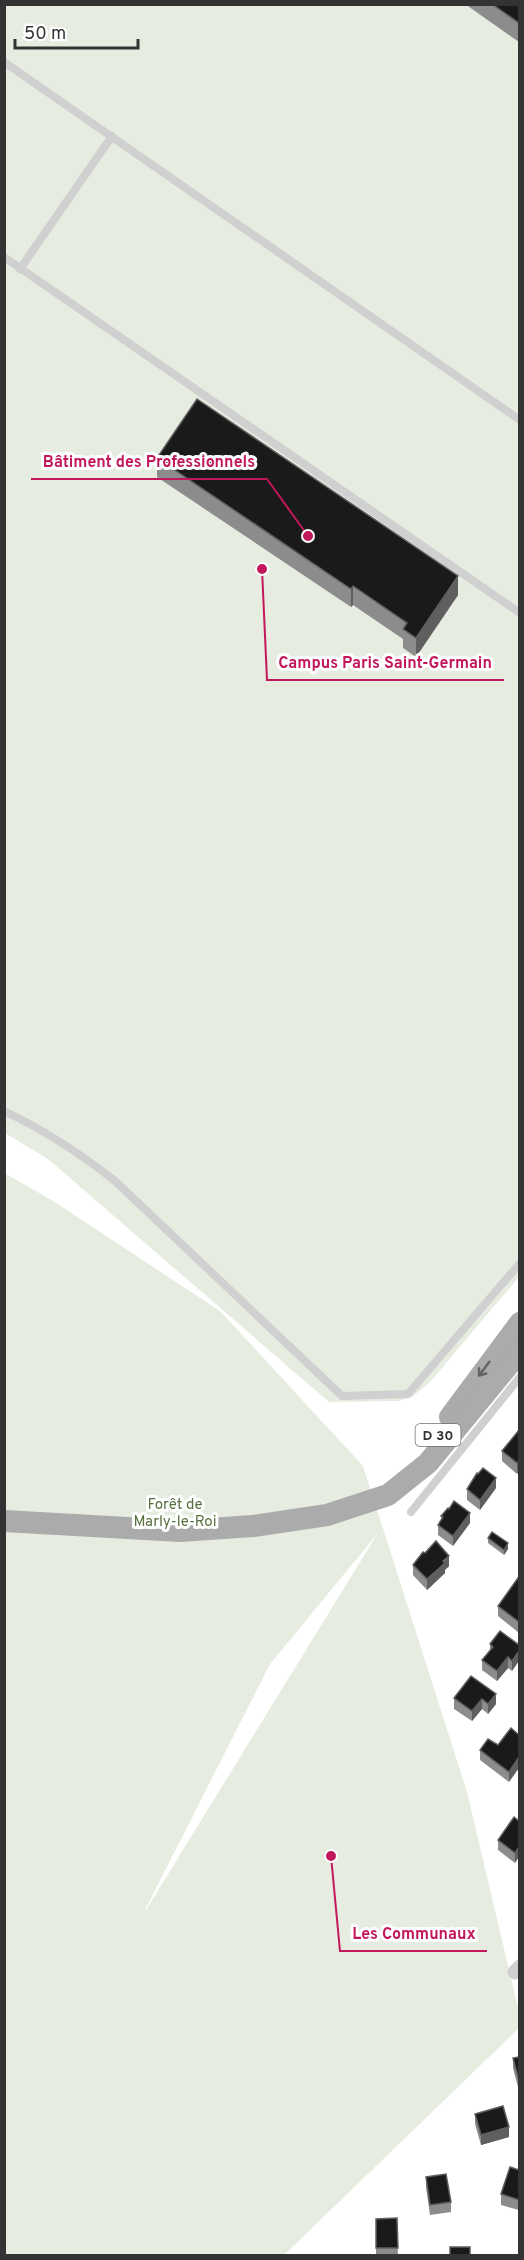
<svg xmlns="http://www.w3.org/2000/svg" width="524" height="2260" viewBox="0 0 524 2260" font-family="Overpass,sans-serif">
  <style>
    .green { fill: #e6ecdf; fill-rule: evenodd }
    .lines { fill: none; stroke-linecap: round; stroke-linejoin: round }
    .lane { stroke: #d0d0d0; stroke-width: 8 }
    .street { stroke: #d0d0d0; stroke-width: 15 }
    .primary { stroke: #ababab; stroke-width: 22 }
    .wall { fill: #8c8c8c }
    .shaded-wall { fill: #5f5f5f }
    .building { fill: #1a1a1a; stroke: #5f5f5f; stroke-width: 1.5 }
    .oneway { stroke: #636363 }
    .labels { text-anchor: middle; stroke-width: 6; stroke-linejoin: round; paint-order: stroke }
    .shield { fill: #fff; stroke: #707070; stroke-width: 1.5 }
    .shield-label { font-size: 14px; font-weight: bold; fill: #333 }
    .park-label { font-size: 15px; fill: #56703f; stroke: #fff }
    .leader { fill: none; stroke: #c2185b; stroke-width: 2 }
    .callout-dot { fill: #c2185b; stroke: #fff; stroke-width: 2 }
    .callout-label { font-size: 16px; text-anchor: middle; font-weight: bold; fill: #c2185b; stroke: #fff; stroke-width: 6; stroke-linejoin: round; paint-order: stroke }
  </style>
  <rect width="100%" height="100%" fill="#fff"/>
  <g class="green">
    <path d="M4,5H519V1277L430,1382L412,1397L399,1401L329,1402L48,1159L5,1133Z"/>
    <path d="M4,1173L50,1199L220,1311L363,1466L467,1792L519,2012V2028L284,2255H5ZM378,1533L146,1910H145L270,1664Z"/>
  </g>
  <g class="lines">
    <g class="lane">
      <path d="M4,62L520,420"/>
      <path d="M4,257L520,613"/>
      <path d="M20,269L112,136"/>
      <path d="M4,1111C44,1130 81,1154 115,1181L342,1396L408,1394L520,1263"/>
      <path d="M411,1512L520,1377"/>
    </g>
    <path class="street" d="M515,1972L520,1967"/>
    <g class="primary">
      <path d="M450,1417L520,1323"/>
      <path d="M4,1521L180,1531L253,1526L327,1515L388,1495L428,1463L520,1351"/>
    </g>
  </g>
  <g class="wall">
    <path d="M465,4H519V42Z"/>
    <path d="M157,458L458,595L416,657L403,648V639L353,605L351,607L157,477Z"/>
    <path d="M519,1430L517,1474L502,1461V1451Z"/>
    <path d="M496,1488L480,1510L467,1500V1489Z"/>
    <path d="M449,1509L470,1523L453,1546L438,1535V1525L441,1520V1516Z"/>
    <path d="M488,1538L508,1549L504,1555L488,1543Z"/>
    <path d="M425,1553L449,1566L445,1570V1573L427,1590L413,1575V1565Z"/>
    <path d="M519,1579V1633L498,1616V1606Z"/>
    <path d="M490,1644L519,1645L512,1671L508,1668L497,1681L482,1670V1660L490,1650Z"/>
    <path d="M471,1676L496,1704L488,1714L482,1709L472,1721L454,1709V1698Z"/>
    <path d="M519,1735L509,1782L480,1760V1750L498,1745Z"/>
    <path d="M519,1821L515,1863L498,1850V1840Z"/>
    <path d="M519,2057V2091L513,2068V2058Z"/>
    <path d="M475,2114L509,2137L481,2145L475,2124Z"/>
    <path d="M519,2170V2210L501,2205V2194Z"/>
    <path d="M426,2177L451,2202V2212L430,2215L426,2187Z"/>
    <path d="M397,2218L398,2256H376V2219Z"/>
  </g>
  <g class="shaded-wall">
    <path d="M458,576V595L416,657V638Z"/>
    <path d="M353,586V605L351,607V589Z"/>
    <path d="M519,1461V1471L517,1474V1463Z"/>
    <path d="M496,1478V1488L480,1510V1500Z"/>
    <path d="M470,1513V1523L453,1546V1536Z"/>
    <path d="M508,1543V1549L504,1555V1550Z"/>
    <path d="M449,1556V1566L445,1570V1573L427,1590V1579Z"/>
    <path d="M519,1651V1661L512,1671V1661Z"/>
    <path d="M508,1657V1668L497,1681V1671Z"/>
    <path d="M496,1694V1704L488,1714V1704Z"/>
    <path d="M482,1699V1709L472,1721V1711Z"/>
    <path d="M519,1757V1768L509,1782V1772Z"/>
    <path d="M519,1847V1857L515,1863V1853Z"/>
    <path d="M509,2127V2137L481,2145V2135Z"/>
  </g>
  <g class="building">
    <path d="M492,4H519V23Z"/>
    <path d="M197,399L458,576L416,638L403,629L407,623L353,586L351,589L157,458Z"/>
    <path d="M519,1430V1461L517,1463L502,1451Z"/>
    <path d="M483,1468L496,1478L480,1500L467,1489L477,1473L478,1474Z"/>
    <path d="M454,1501L470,1513L453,1536L438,1525L443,1517L441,1516L448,1508L449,1509Z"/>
    <path d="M492,1532L508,1543L504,1550L488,1538Z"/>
    <path d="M436,1541L449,1556L443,1561L445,1563L427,1579L413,1565L423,1552L425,1553Z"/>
    <path d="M518,1578L519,1579V1622L498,1606Z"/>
    <path d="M500,1631L519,1645V1651L512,1661L508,1657L497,1671L482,1660L493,1647L490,1644Z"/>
    <path d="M471,1676L496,1694L488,1704L482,1699L472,1711L454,1698Z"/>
    <path d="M511,1728L519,1735V1757L509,1772L480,1750L488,1739L498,1745Z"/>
    <path d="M514,1817L519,1821V1847L515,1853L498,1840Z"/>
    <path d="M519,2057V2081L513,2058Z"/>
    <path d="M503,2106L509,2127L481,2135L475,2114Z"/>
    <path d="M510,2167L519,2170V2200L501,2194Z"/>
    <path d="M446,2174L451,2202L430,2205L426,2177Z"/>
    <path d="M397,2218L398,2248H376V2219Z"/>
    <rect x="450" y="2247" width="20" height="9"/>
  </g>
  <defs><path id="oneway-shaft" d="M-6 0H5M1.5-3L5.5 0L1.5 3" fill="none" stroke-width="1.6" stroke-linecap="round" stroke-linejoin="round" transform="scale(1.5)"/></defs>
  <use class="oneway" href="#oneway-shaft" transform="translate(484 1369) rotate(127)"/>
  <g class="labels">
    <rect class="shield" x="415.5" y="1424" width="45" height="22" rx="4.5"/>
    <g class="shield-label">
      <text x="438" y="1440">D 30</text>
    </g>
    <g class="park-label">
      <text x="175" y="1509">Forêt de<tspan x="175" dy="17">Marly-le-Roi</tspan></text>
    </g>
  </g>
  <path class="leader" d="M308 536L267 479H31M262 569L267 680H504M331 1856L340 1951H487"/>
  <g class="callout-dot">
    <circle cx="308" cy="536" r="6"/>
    <circle cx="262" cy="569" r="6"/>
    <circle cx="331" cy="1856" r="6"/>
  </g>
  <g class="callout-label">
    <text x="149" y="467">Bâtiment des Professionnels</text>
    <text x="385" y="668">Campus Paris Saint-Germain</text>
    <text x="414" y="1939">Les Communaux</text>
  </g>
  <rect width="524" height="2260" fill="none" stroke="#333333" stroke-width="12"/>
  <path d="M15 39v9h123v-9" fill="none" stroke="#333333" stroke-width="3"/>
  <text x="24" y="39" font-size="18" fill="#333333" stroke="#ffffff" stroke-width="4.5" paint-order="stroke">50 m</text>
</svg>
